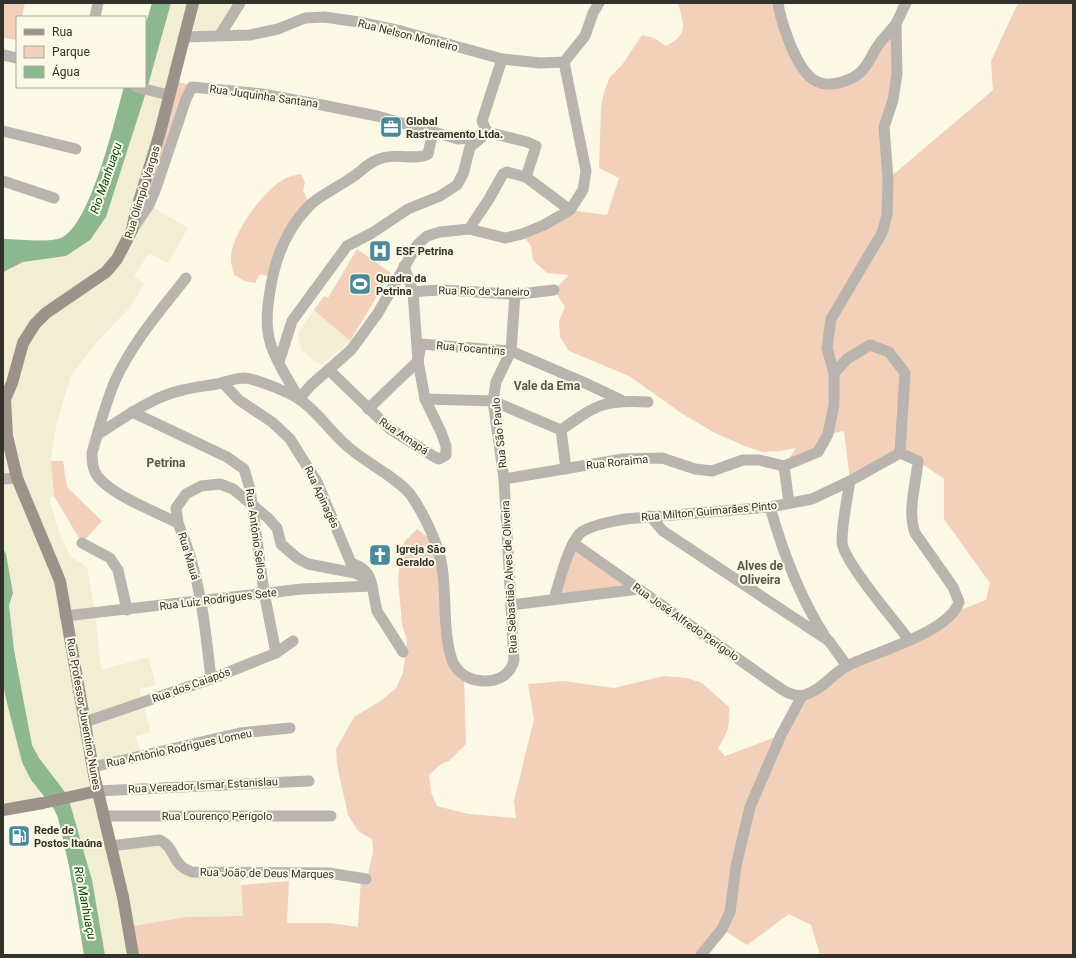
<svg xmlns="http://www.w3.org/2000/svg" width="1076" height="958" viewBox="0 0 1076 958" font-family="Roboto,sans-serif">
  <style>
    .built { fill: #f2eed4 }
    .green { fill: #f3d0ba }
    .water { fill: #8db78f }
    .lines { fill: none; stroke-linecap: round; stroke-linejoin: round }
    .street { stroke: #b9b4ae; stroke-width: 11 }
    .secondary { stroke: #9b938a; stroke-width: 12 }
    .labels { text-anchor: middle; stroke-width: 4; stroke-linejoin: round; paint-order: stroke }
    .street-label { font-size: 11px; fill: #32312a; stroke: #fbf9e6 }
    .poi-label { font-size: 11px; font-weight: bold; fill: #32312a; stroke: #fbf9e6; text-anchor: start }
    .water-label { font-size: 12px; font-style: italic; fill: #004412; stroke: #fbf9e6 }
    .neighbourhood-label { font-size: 12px; font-weight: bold; fill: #5a5748; stroke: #fbf9e6 }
  </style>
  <rect width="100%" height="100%" fill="#fbf9e6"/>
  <g class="built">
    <path d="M171,3H240L220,35L184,37L149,205L188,228L168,263L149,253L134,276L144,284L131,306L97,342L71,375L57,423L52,449L51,461L54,496L49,498L59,532L70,556L87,567L95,612L101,670L148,657L156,685L139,689L151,732L136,736L141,756L93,767L110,845L160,840L184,869L240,874L243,916L185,917L128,927L133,955H105L92,880L87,861L65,792L39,758L32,745L14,650L9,605L13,593L6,554L3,548V272L23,262L66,256L147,89Z"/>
    <path d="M314,310L350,341L321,365L301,350L298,333Z"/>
    <path d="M3,683L22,762L31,780L39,790L43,803L3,810Z"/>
  </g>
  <g class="green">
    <path d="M3,3H25L22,17H17L16,40L3,38Z"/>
    <path d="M678,3H778L796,57L822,84L854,77L896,24L897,74L884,127L888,179L993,90L991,61L1018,3H1073V955H820L811,925L789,914L747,945L722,929L701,955H133L128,927L185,917L243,916L241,885L289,881L287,923H331L358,927L361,878L367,879L373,852L372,839L358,831L348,815L337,765L336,749L354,717L382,700L396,688L403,673L407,641L402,624L398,579L400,562L404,542L417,529L436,543L451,652L464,676L466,744L449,761L441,764L429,775L431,792L437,806L469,814L516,818L514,801L534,719L528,684L563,681L614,688L663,676L687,678L702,683L729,707C730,725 728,733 718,748L725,756L781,735L802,696L955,612L986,600L990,583L944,519V479L918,461L900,453L850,481L844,431L828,434L818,452L784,466L796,448L780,451L763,452L747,447L715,433L684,415L629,376L569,351L560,337L559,321L565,307L554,290L569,275L547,273L533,260L531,246L522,234L570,210L607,215L619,178L599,168L601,107L604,92L610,77L622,65L642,35L654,38L666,46C689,34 684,25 678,3Z"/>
    <path d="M173,80L195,87L156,188L136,211Z"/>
    <path d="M301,174L305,183L303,190L310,205L287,234L272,277L260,274L255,283L245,281L234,275C233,270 231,265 231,260C229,236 265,188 286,178C290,176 296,175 301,174Z"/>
    <path d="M357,249L391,273L350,341L314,310L324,296L328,298Z"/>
    <path d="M51,461H63L67,487L102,521L82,543L54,496Z"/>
    <path d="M573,543L639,589L554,599Z"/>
  </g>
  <g class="water">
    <path d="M152,3H171L147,89L106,217L90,240L66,256L23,262L3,272V239C18,239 47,243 61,238C91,225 115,118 124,87H145V26Z"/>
    <path d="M3,548L6,554L13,593L9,605L14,650L32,745L39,758L65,792L71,807L92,880L105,955H84L69,866L58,818L54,809L31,780L22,762L6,699L3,683Z"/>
  </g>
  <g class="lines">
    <g class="street">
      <path d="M778,3C780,18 785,30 790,44C803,75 817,96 854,77C867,70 871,55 879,44C884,37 890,32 895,25C899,19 902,10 906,3"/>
      <path d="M95,17L98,3"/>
      <path d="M220,35L240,3"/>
      <path d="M184,37L250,35L278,29L305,18L324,17L359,22L401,31L502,59L540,63L564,62L585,36L593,13L599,3"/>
      <path d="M3,55L17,58"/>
      <path d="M136,87L169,95"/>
      <path d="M3,131L76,149"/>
      <path d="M433,131L428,154C416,162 393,150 373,162C365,166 359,173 351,178C341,185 318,197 310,205C286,229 275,258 270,291C267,308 265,328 271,345C277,364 290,382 299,399L311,385L351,350L378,313L417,245L427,236L440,232L469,229L489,199L503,174L507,172L526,177L536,146L527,142L487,132"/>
      <path d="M487,132L482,121L502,59"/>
      <path d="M526,177L570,210"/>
      <path d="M3,181L54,198"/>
      <path d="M469,229L505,238L522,234L544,225L570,210L583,190L586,171L564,62"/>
      <path d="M132,230L149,205L156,188L186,99L192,87L262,94L322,105L377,116L458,139L472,138L487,132"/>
      <path d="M186,278C160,311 132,343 115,381C105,404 99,429 92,453C92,460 92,466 95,472C105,493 157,512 178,523C200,574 205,624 211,679"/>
      <path d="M413,292C447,287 480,294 514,294C528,294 541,291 554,290"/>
      <path d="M279,362L292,321L347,246L372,233L408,209L440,196L457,185L463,174L470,147L482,137"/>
      <path d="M329,370L390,429L433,456L439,459L446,455V446L441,432L425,399L418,361L413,292L404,266"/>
      <path d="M834,373L847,359L870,345L889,352L905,373L900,453"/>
      <path d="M425,399L493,401L561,430"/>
      <path d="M368,409L418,361L421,344L511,351L583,382L621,400"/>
      <path d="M132,412L227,457L244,469L250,489L264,592L276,653"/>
      <path d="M98,434C124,418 153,396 183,390C194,387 206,386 217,384C226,382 235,378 244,378C257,379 288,392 299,399C317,411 330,431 346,445C364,462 395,476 410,494C420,508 430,528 436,544C450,579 440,624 452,660C461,687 508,689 514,660L504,479L493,401L496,382L511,351L515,294"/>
      <path d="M784,466L818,452L828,434L834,405V373L827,348L831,319L882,233L887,215L888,179L884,127L893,100L897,74L896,24"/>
      <path d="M566,469L561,430C596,405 604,399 648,402"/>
      <path d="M3,479L17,478"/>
      <path d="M504,479L623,459L662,458L695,469L712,471L743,460H759L784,466L789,503"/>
      <path d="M850,481C847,500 842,522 842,542C843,561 896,622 909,640"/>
      <path d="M770,507C783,553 800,598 826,638"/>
      <path d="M650,516L663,531L829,641L847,666"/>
      <path d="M178,523L176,508L186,494L201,486L220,484L233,489L268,518L277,528L281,544L297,558L308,564L355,573L368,580L372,586L377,611L403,652"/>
      <path d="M82,543L110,558L118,570L127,610"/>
      <path d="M554,599C559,584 569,539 583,531C595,524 611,522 625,519L770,507L812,499L850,481L900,453L918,461C916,485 907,511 915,533L953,587L959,602C949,633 874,652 847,666C832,674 821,691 804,695C792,698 780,688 771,682L573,543"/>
      <path d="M511,605L639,589"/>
      <path d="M65,616L302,589L372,586C370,573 363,567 351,563L317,482L290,439L272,422L239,400L223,383"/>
      <path d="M85,722L211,679L276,653L293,641"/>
      <path d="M93,767L240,733L290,728"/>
      <path d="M97,791L309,781"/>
      <path d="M103,816H331"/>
      <path d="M110,846L160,840C178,850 169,863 192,872L329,873L366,879"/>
      <path d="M701,955L722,929L730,912L736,866L750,807L781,735L802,696"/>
    </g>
    <g class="secondary">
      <path d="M3,810L43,803L97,791"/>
      <path d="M133,955L123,897L94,775L60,581L17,478L7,436L5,399L12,383L23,343L35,324L46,313L106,272L117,259L132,230L136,211L159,136L193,3"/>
    </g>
  </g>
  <defs>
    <g id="office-square" transform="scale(1.15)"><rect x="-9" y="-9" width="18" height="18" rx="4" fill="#488a9b" stroke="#fbf9e6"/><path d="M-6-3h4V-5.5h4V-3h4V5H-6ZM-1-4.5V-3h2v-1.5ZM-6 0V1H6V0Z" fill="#fff"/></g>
    <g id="hospital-square" transform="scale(1.15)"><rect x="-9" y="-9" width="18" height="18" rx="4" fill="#488a9b" stroke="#fbf9e6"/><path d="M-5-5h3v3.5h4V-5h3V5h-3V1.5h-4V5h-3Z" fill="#fff"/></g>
    <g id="stadium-square" transform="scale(1.15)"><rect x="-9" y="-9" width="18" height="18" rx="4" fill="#488a9b" stroke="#fbf9e6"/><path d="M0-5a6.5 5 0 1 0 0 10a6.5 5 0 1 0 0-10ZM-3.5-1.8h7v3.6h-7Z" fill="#fff"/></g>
    <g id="church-square" transform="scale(1.15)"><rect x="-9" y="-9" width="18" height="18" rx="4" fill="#488a9b" stroke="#fbf9e6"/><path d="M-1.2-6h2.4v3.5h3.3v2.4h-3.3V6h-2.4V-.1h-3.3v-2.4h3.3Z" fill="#fff"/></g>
    <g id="fuel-square" transform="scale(1.15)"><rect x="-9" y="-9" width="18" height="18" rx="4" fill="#488a9b" stroke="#fbf9e6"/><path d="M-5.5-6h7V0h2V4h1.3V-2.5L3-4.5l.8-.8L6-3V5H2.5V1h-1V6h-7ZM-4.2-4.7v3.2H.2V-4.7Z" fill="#fff"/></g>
  </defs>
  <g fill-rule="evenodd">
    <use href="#office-square" x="391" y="127"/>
    <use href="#hospital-square" x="380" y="251"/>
    <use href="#stadium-square" x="360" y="284"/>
    <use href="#church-square" x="380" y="555"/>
    <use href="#fuel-square" x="19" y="836"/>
  </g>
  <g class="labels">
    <g class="street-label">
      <text transform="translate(408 35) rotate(14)" y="4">Rua Nelson Monteiro</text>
      <text transform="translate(264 96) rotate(8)" y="4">Rua Juquinha Santana</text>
      <text transform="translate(142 192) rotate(-73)" y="4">Rua Olímpio Vargas</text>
      <text transform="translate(484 291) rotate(1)" y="4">Rua Rio de Janeiro</text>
      <text transform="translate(471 348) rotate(5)" y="4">Rua Tocantins</text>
      <text transform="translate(499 433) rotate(-96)" y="4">Rua São Paulo</text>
      <text transform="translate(404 436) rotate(34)" y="4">Rua Amapá</text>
      <text transform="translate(617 462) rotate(-6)" y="4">Rua Roraima</text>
      <text transform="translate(322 497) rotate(65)" y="4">Rua Apinagés</text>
      <text transform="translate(709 511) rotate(-5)" y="4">Rua Milton Guimarães Pinto</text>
      <text transform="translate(256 534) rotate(82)" y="4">Rua Antônio Sellos</text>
      <text transform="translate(189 556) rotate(73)" y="4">Rua Mauá</text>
      <text transform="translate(509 577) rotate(-93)" y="4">Rua Sebastião Alves de Oliveira</text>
      <text transform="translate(218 599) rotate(-7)" y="4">Rua Luiz Rodrigues Sete</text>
      <text transform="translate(686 622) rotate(35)" y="4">Rua José Alfredo Perígolo</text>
      <text transform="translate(191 685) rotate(-20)" y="4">Rua dos Caiapós</text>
      <text transform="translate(84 714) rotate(80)" y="4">Rua Professor Juventino Nunes</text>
      <text transform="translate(179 748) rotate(-12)" y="4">Rua Antônio Rodrigues Lomeu</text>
      <text transform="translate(203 785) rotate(-3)" y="4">Rua Vereador Ismar Estanislau</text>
      <text x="217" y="820">Rua Lourenço Perígolo</text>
      <text transform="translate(267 873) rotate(1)" y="4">Rua João de Deus Marques</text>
    </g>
    <g class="poi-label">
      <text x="406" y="125">Global<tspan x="406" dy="13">Rastreamento Ltda.</tspan></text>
      <text x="396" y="255">ESF Petrina</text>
      <text x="376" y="282">Quadra da<tspan x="376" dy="13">Petrina</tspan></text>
      <text x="396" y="553">Igreja São<tspan x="396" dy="13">Geraldo</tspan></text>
      <text x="34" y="834">Rede de<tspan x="34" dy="13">Postos Itaúna</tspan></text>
    </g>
    <g class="water-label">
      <text transform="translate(106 178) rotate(-71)" y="4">Rio Manhuaçu</text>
      <text transform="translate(85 903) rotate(79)" y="4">Rio Manhuaçu</text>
    </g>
    <g class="neighbourhood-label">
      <text x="547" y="390">Vale da Ema</text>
      <text x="166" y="467">Petrina</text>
      <text x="760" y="570">Alves de<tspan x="760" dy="14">Oliveira</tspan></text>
    </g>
  </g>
  <rect width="1076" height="958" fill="none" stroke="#32312a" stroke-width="8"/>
  <rect x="16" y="16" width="130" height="72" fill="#fbf9e6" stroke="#aba99b"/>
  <rect x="24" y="29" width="20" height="6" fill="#9b938a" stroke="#aba99b"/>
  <text x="52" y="36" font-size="12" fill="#32312a">Rua</text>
  <rect x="24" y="46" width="20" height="12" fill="#f3d0ba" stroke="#aba99b"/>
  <text x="52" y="56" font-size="12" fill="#32312a">Parque</text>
  <rect x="24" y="66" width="20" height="12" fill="#8db78f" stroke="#aba99b"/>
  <text x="52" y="76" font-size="12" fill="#32312a">Água</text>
</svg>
